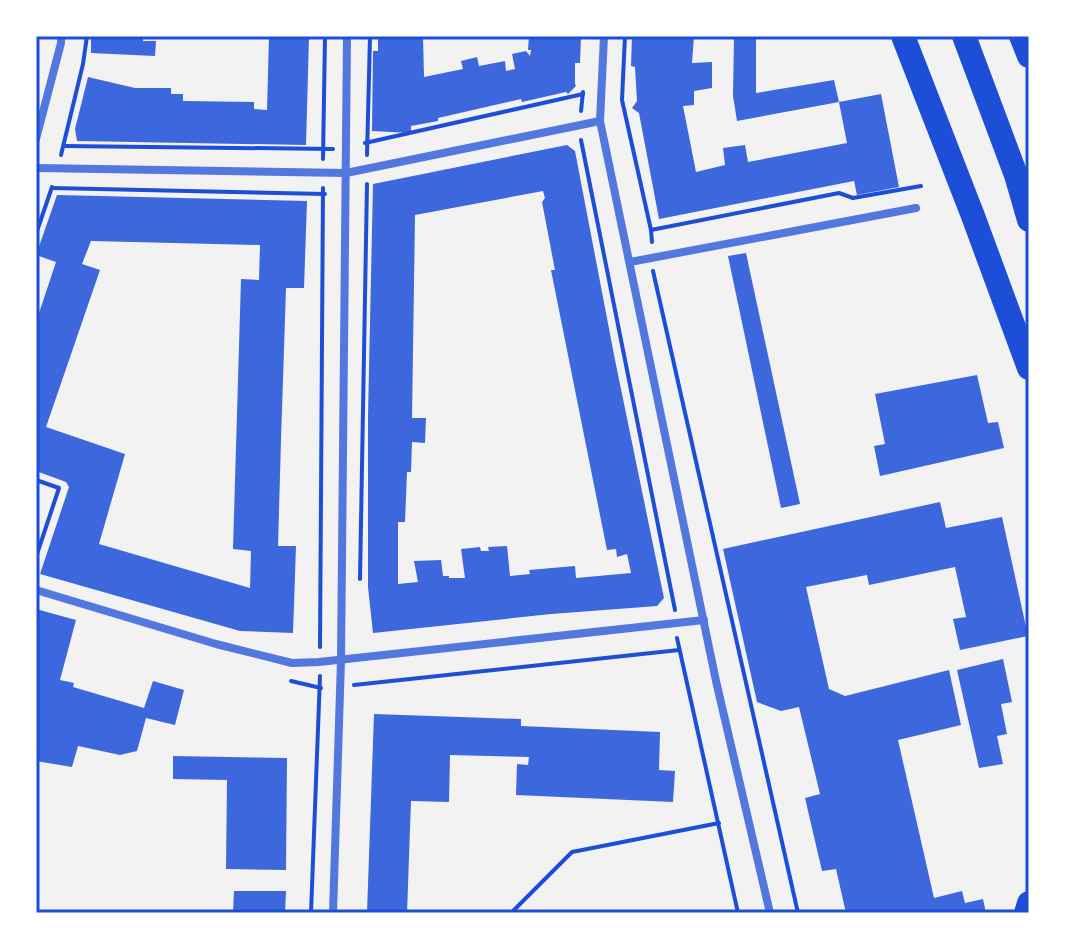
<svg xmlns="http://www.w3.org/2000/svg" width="1065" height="949" viewBox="0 0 1065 949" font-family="'Sofia Sans Condensed',sans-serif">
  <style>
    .building { fill: #3d67dc; fill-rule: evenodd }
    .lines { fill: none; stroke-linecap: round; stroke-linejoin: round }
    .path { stroke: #1d4ed8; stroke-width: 4 }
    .minor { stroke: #5277de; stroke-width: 8 }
    .motorway { stroke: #1d4ed8; stroke-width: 24 }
    .neatline { fill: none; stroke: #1d4ed8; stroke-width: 3 }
  </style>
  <rect width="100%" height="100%" fill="#f2f2f2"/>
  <g class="building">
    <path d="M143,36V41H156L155,56L91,53V37Z"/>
    <path d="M269,36H309L306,145L77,141L75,129L88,77L135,88H171V94H183V101L254,102V109L267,110Z"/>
    <path d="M378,36H423L424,77L463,69L461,61L477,57L479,66L505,61L506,71L515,69L512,54L526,51L530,56L531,50H528L529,36H581L580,63H575V84L576,86L568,94L566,92L522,102L521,99L438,118V121L411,126V133L372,131L373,51H378Z"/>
    <path d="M632,36H694L692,63L712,62V88L694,91V105L683,106L696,172L725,165L723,148L745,145L748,162L847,143L839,102L881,94L899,187L857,195L854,181L659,219L639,113L632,108L637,101L635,67L631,66Z"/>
    <path d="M734,36H756V93L834,80L839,102L737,121L733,96Z"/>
    <path d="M567,145L575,151L615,360L664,598L657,606L551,614L373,633L368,587V416L373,184ZM543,191L545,198L542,202L555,270H551L607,550L616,549L617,557L627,554L631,573L576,578L575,566L529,570L530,574L510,576L507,546L488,547L489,551H481L480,547L461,549L465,578H449V576H443L441,560L414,561L418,582L398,584V522H405L407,472H411L412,442L425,443L426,418H412L415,215Z"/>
    <path d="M57,195L307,201L304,288H286L281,440L278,546H296L293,633L240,631L40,574L69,487L66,482L36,471V322L56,262L36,255ZM91,241L260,245L259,280L241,279L233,549L251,551L250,588L99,544L125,454L46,427L100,270L82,264Z"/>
    <path d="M746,253L800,504L781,508L728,256Z"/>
    <path d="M977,375L988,423L998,422L1004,448L880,476L874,446L885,444L875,394Z"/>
    <path d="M940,502L946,528L1002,517L1028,636L960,650L953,619L966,617L955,567L869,585L867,575L806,587L829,689L845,696L949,670L961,725L898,740L934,898L962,891L965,903L983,899L986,913H846L836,869L822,871L805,798L820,794L799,707L781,711L757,702L723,549Z"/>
    <path d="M36,609L76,620L60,680L74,683L73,687L144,708L153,681L184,690L175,725L146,718L137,751L120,755L78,746L72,767L36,761Z"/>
    <path d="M1003,659L1012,702L1001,704L1007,734L997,736L1003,764L979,768L957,670Z"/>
    <path d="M374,714L521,719V726L660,732L659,770L675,771L673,802L516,795L517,764L528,765L529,757L450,755L449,802L411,801L407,913H367Z"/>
    <path d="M173,756L287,758L286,870L226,869L227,780L173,779Z"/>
    <path d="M234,891H286L285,913H233Z"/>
  </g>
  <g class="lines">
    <g class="path">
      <path d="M625,36L622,100L651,230L652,242"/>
      <path d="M36,40V36"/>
      <path d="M581,111L583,92"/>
      <path d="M581,140L675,610"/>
      <path d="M365,143L583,94"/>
      <path d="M64,146L333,149"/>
      <path d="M61,155L83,64L87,36"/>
      <path d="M367,155L370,36"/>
      <path d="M323,159L325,36"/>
      <path d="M52,188L325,194"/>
      <path d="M651,230L839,193L853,198L921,186"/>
      <path d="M36,234L52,187"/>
      <path d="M653,271L798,913"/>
      <path d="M36,480L59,488L36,557"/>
      <path d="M360,579L367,184"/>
      <path d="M677,638L738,913"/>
      <path d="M320,647L323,188"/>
      <path d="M291,681L321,688"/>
      <path d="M354,685L679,650"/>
      <path d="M311,913L320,676"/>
      <path d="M511,913L572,852L719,823"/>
    </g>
    <g class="minor">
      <path d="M604,36L600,121L716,681L770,913"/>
      <path d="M36,139L61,43V36"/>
      <path d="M36,168L346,173L600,121"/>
      <path d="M630,262L916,208"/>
      <path d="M36,590L216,644L292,663L319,662L704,620"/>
      <path d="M333,913L341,660L347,36"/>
    </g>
    <g class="motorway">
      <path d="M903,36L973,216L1029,368"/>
      <path d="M964,36L1016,175L1029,220"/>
      <path d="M1021,36L1029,56"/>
      <path d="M1026,913L1029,903"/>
    </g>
  </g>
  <rect width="1065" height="949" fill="none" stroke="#ffffff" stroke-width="76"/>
  <rect x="38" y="38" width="989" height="873" class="neatline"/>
</svg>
